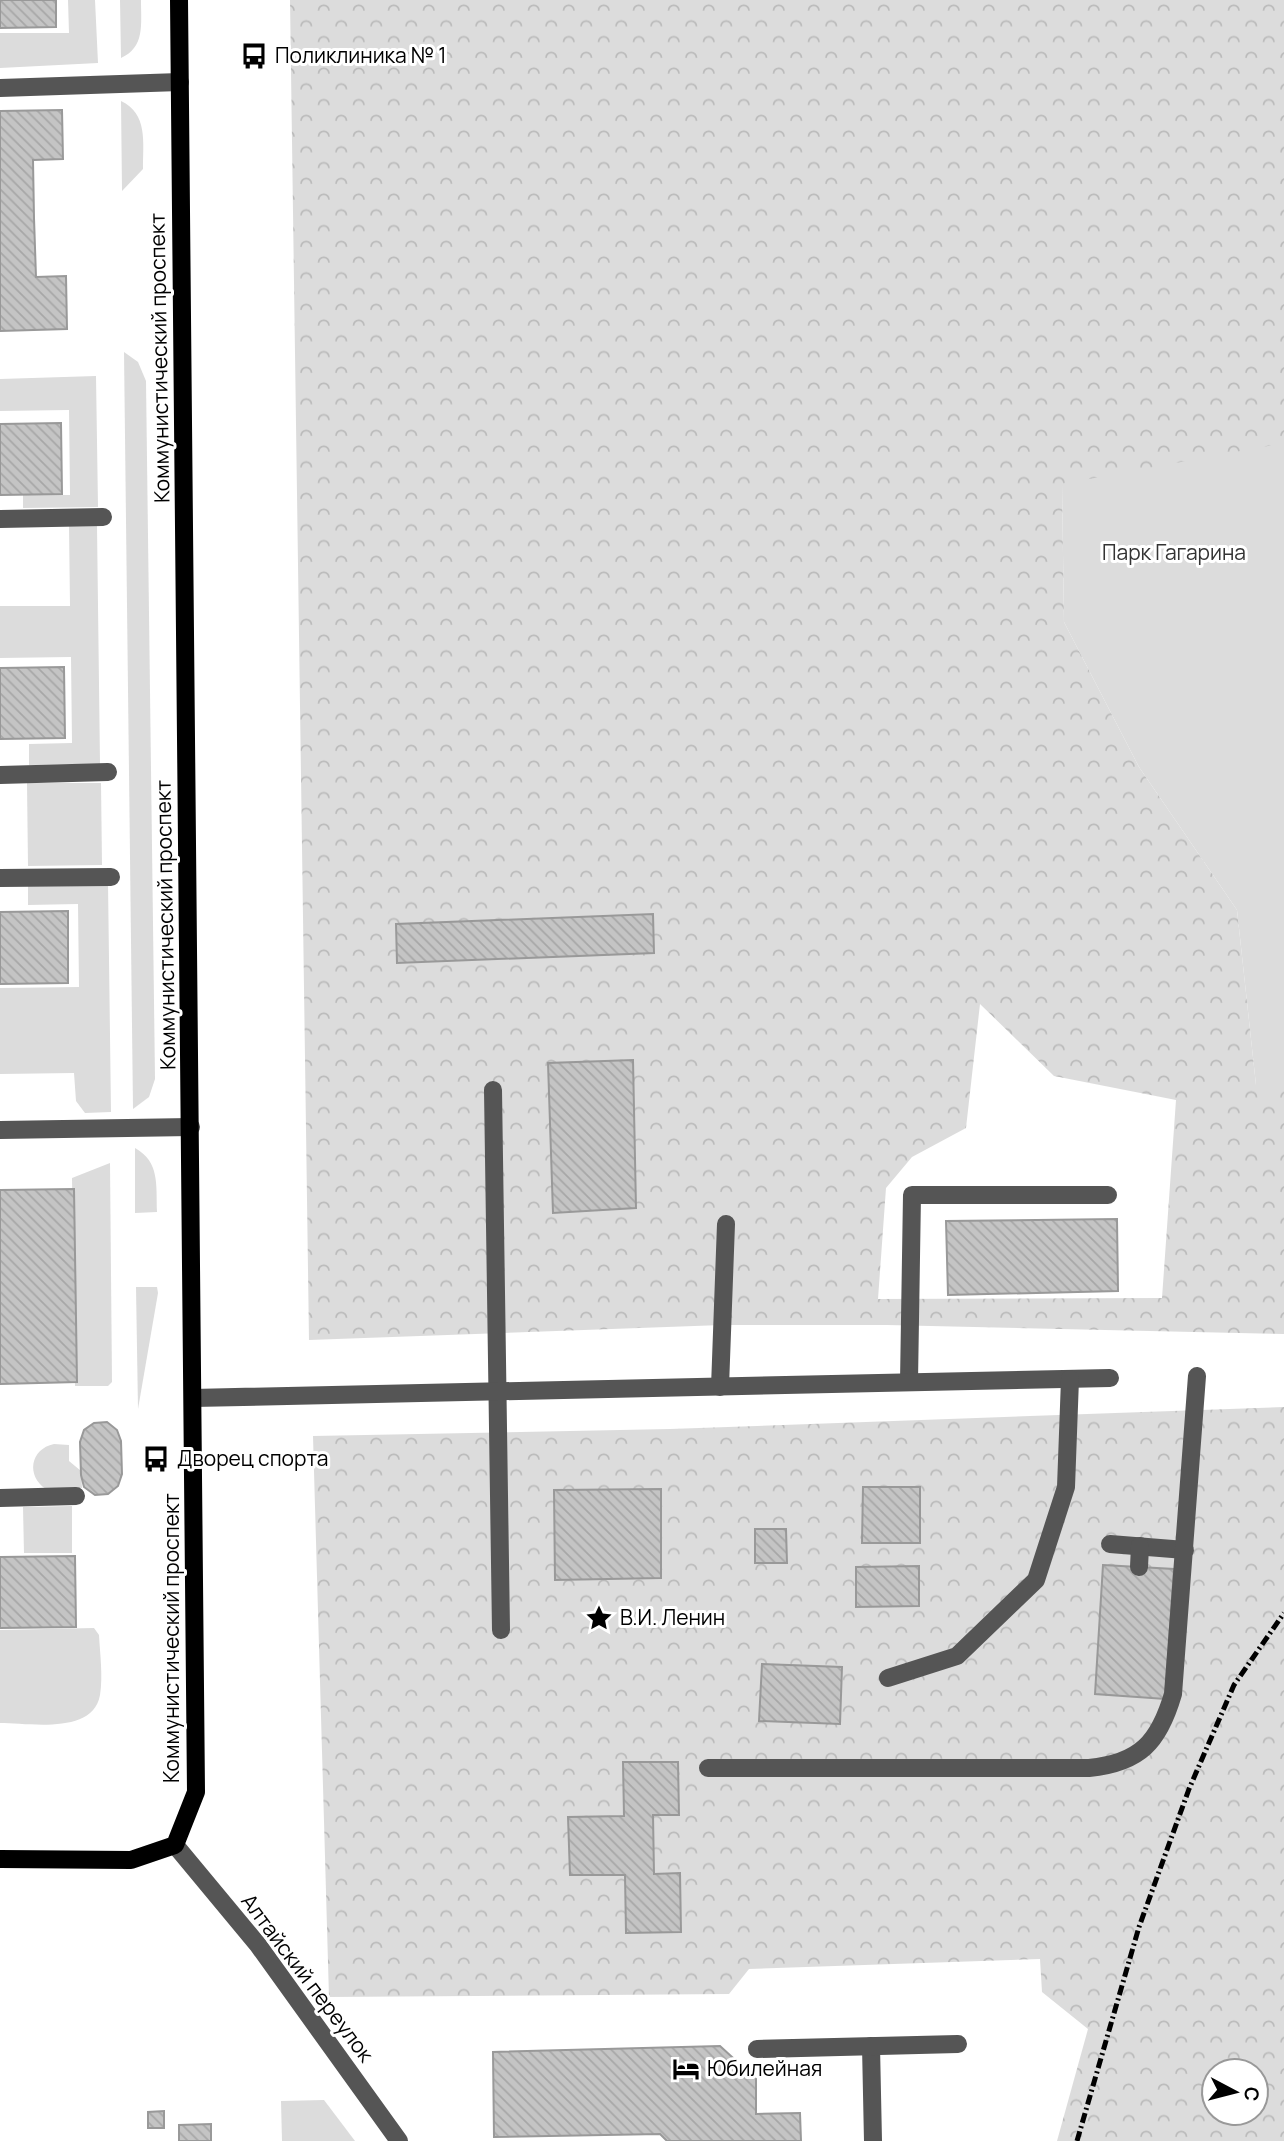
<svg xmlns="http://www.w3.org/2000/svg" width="1284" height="2141" viewBox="0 0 1284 2141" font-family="Manrope,sans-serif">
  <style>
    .green { fill: #dcdcdc }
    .forest { fill: url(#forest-crowns); fill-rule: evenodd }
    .building { fill: url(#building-back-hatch); stroke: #999; stroke-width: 2 }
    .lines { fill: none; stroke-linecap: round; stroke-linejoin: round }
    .minor { stroke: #555; stroke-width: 18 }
    .major { stroke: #000; stroke-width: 18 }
    .rail { stroke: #000; stroke-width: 5; stroke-dasharray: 10 3.5 2 3.5; stroke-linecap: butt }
    .labels { text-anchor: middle; stroke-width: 6; stroke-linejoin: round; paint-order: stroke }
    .poi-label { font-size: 21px; fill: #000; stroke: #fff; text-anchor: start }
    .street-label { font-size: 21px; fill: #000; stroke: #fff }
    .park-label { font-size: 21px; fill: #333; stroke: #fff }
  </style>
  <defs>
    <pattern id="forest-crowns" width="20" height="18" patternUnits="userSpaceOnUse" patternTransform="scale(1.75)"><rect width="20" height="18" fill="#dcdcdc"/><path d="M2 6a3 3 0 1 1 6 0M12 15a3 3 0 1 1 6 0" fill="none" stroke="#bbb"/></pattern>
    <pattern id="building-back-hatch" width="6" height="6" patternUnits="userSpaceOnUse" patternTransform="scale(1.75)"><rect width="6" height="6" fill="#c4c4c4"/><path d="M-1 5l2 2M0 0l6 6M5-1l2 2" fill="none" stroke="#a7a7a7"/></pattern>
  </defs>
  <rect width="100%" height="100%" fill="#fff"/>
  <g class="green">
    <path d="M68,0H95L98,63L0,68V33H69Z"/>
    <path d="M120,0H141C141,25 145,47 121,58Z"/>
    <path d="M1284,0V1085H1256L1237,910L1139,767L1064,622L1062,484Z"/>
    <path d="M121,101C148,114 143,142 143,169L122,191Z"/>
    <path d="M124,352L138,362L146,381L155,1079L149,1097L133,1109Z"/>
    <path d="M96,376L98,507L23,508V495H70L69,410L0,411V379Z"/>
    <path d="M69,526H97L100,764L29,765V744L72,743L71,657L0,658V606H70Z"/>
    <path d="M27,783H101L102,865L28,866Z"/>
    <path d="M108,883L111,1112L85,1113L76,1101L74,1073L0,1074V988L79,987L78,904L28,905V884Z"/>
    <path d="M135,1148C160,1162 156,1185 157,1212L135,1213Z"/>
    <path d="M110,1163L112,1382L108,1386H75L72,1178Z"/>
    <path d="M136,1287H157L158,1293L138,1409Z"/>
    <path d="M54,1444L69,1445V1461L81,1471L82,1488L46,1489C26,1476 30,1449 54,1444Z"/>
    <path d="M72,1506V1553H24L23,1507Z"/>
    <path d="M94,1628L99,1635C100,1654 103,1676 100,1695C93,1735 29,1723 0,1723V1630Z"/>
    <path d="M324,2100L355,2141H282L281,2101Z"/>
  </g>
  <g class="forest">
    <path d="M290,0H1284V443L1062,484L1064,622L1139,767L1237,910L1256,1085H1284V1334L887,1325H722L309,1340ZM980,1004L1054,1076L1176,1100L1162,1298L878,1299L886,1188L912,1157L966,1128Z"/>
    <path d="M1284,1407V2141H1057L1088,2029L1042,1992L1040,1959L749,1969L729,1994L329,1997L313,1436L670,1429ZM1214,2071H1256V2113H1214Z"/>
  </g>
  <g class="building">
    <path d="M0,0H56V27L0,28Z"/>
    <path d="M62,110L63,159L33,160L34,218L36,277L66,276L67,329L0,331V111Z"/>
    <path d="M61,423L62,494L0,495V424Z"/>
    <path d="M64,667L65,738L0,739V668Z"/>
    <path d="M68,911V983L0,984V912Z"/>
    <path d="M653,914L654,953L397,963L396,924Z"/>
    <path d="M633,1060L636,1208L553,1213L548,1063Z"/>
    <path d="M74,1189L77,1382L0,1384V1190Z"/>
    <path d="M1117,1219L1118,1291L948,1295L946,1221Z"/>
    <path d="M107,1422L117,1430L121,1441L122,1474L118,1486L108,1494L95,1495L84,1487L81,1475L80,1442L84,1430L94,1423Z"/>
    <path d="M863,1487H920V1543H862Z"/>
    <path d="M661,1489V1578L555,1580L554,1490Z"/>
    <path d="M755,1529H786L787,1563H755Z"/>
    <path d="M75,1556L76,1627L0,1628V1557Z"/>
    <path d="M1103,1565L1174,1569L1165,1699L1095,1694Z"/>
    <path d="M919,1566V1606L856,1607V1567Z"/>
    <path d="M762,1664L842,1667L840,1724L759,1721Z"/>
    <path d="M623,1762H678L679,1815H653L654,1874L680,1873L681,1932L626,1933L625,1875H570L568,1817L624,1816Z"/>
    <path d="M720,2046L756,2079V2114L800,2113L801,2141H667L660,2134L494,2137L493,2052Z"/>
    <path d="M164,2111V2128H148V2112Z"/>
    <path d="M211,2124V2141H179V2125Z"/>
  </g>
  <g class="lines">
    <g class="minor">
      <path d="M0,88L180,82"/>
      <path d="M0,519L103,517"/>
      <path d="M0,775L108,772"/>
      <path d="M0,878L111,877"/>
      <path d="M493,1090L501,1630"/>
      <path d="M0,1130L191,1127"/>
      <path d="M909,1382L912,1195H1108"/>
      <path d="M720,1387L726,1224"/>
      <path d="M193,1398L1110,1378"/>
      <path d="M0,1498L76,1496"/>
      <path d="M1110,1544L1185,1550"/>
      <path d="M1139,1567L1140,1546"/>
      <path d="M888,1678L957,1656L1036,1580L1066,1487L1070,1379"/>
      <path d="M708,1768H1089C1140,1763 1159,1742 1173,1694L1197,1376"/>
      <path d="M175,1845L258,1945L399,2141"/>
      <path d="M871,2046L873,2141"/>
      <path d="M757,2049L958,2044"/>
    </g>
    <path class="major" d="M0,1859L131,1860L175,1845L196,1792L179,0"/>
    <path class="rail" d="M1077,2141L1139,1927L1189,1789L1234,1685L1284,1613"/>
  </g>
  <defs>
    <g id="bus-bare" transform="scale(2.1)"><path d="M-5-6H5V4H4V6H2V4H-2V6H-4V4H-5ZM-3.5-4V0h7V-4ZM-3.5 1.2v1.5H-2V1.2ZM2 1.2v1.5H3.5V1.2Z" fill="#000" stroke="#fff" stroke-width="2.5" paint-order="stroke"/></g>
    <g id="sight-bare" transform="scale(2.1)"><path d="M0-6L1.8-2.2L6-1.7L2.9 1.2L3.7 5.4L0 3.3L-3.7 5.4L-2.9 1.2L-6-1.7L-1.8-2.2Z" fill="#000" stroke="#fff" stroke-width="2.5" paint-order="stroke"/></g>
    <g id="hotel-bare" transform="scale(2.1)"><path d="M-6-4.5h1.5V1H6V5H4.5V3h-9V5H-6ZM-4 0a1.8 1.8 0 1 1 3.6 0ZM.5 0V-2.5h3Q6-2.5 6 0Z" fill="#000" stroke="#fff" stroke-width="2.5" paint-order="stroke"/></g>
  </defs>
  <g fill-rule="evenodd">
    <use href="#bus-bare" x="254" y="56"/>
    <use href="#bus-bare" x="156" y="1459"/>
    <use href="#sight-bare" x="599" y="1618"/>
    <use href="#hotel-bare" x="686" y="2069"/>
  </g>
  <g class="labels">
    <g class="poi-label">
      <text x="275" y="63">Поликлиника № 1</text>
      <text x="177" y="1466">Дворец спорта</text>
      <text x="620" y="1625">В.И. Ленин</text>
      <text x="707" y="2076">Юбилейная</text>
    </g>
    <g class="street-label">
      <text transform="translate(160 358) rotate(-91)" y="7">Коммунистический проспект</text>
      <text transform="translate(166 925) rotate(-91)" y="7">Коммунистический проспект</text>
      <text transform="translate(172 1638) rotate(-90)" y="7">Коммунистический проспект</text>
      <text transform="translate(307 1978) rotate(53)" y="7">Алтайский переулок</text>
    </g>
    <g class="park-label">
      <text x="1174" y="560">Парк Гагарина</text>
    </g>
  </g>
  <g transform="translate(1235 2092) rotate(97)"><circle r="33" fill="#ffffff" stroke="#999999" stroke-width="2"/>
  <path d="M0-5L12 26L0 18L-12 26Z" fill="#000000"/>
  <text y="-10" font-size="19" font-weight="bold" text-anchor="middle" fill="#000000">С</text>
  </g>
</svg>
